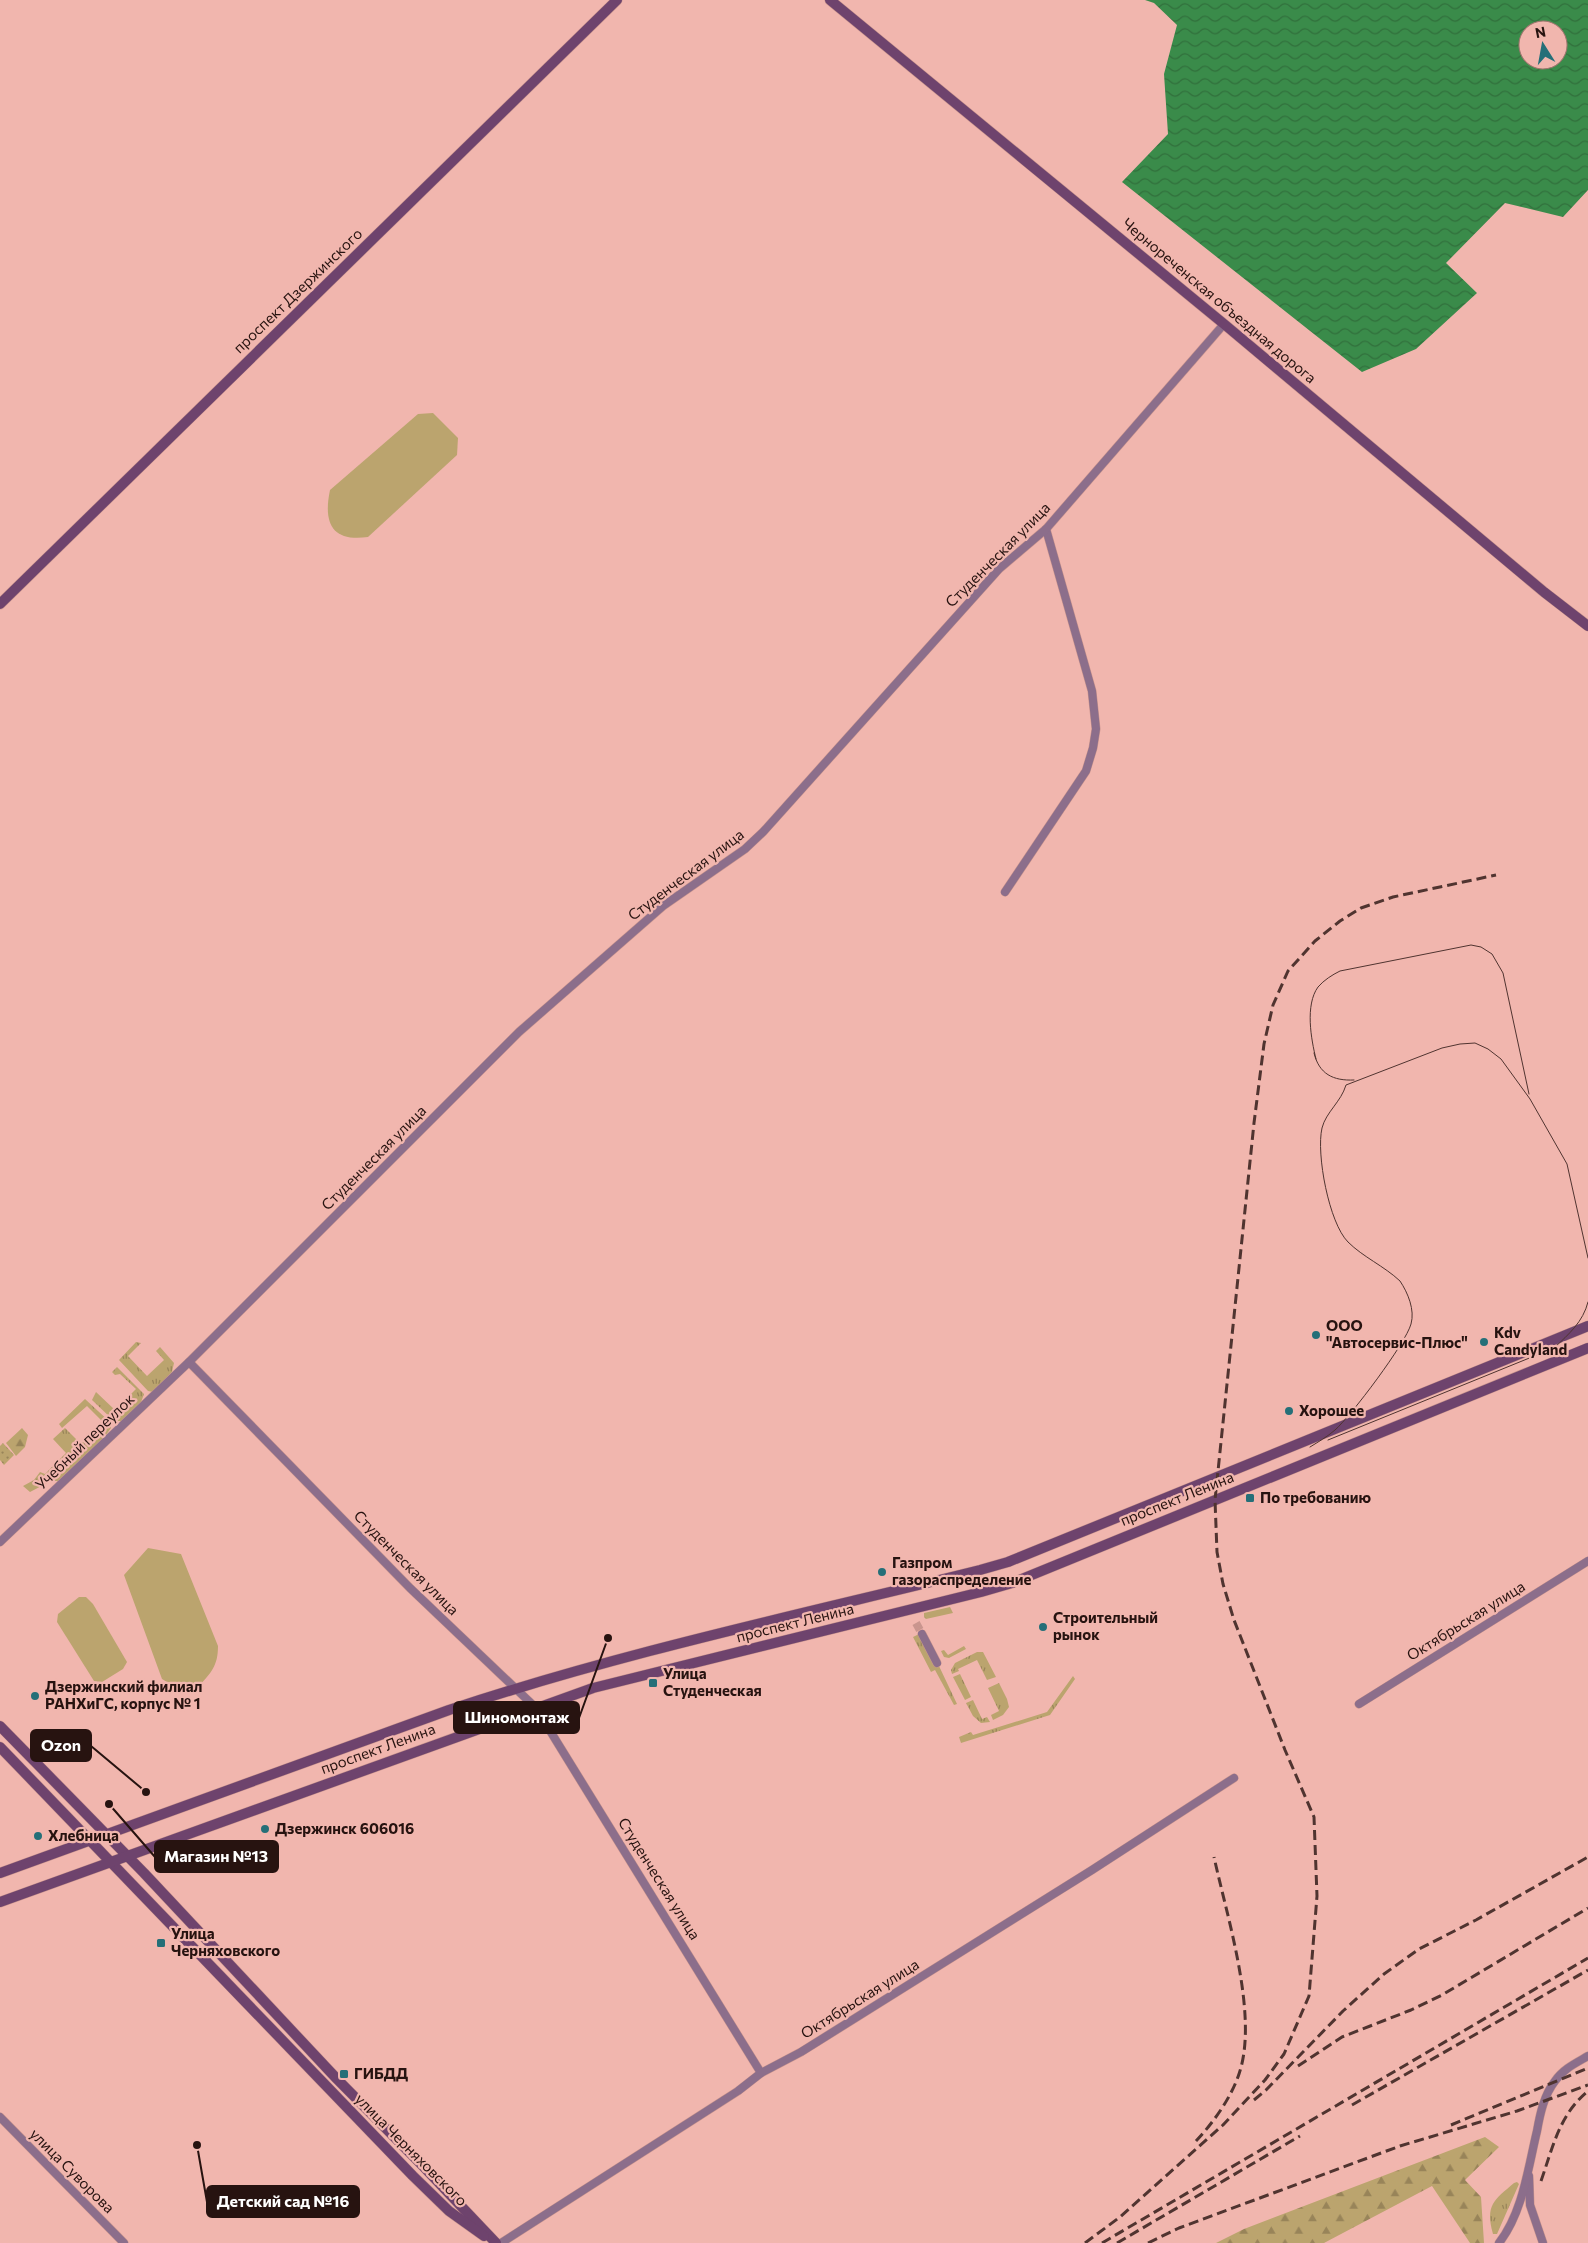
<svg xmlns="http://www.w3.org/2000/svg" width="1588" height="2243" viewBox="0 0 1588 2243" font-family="Commissioner,sans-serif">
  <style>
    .grass { fill: url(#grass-tufts) }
    .forest { fill: url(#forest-firs) }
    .park { fill: url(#park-dots) }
    .garden { fill: #bba46e }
    .water { fill: url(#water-waves); fill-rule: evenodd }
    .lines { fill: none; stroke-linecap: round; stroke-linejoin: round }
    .street-tunnel { stroke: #c9958e; stroke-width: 8; stroke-dasharray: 8 4; stroke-linecap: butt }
    .street-casing { stroke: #c9958e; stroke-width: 9 }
    .secondary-casing { stroke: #c9958e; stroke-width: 11 }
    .street { stroke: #8c6e8b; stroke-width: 8 }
    .secondary { stroke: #6e436d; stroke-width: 10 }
    .tram { stroke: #503430; stroke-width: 1 }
    .rail { stroke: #503430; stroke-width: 3; stroke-dasharray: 10 5; stroke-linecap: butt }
    .poi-dot { fill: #256f78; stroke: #f1b6ae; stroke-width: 2 }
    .labels { text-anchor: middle; stroke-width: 4.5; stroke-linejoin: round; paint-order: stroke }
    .street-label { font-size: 15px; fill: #271310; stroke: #f1b6ae }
    .poi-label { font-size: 15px; font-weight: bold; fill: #271310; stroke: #f1b6ae; text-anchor: start }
    .leader { fill: none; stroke: #271310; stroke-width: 2 }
    .callout-dot { fill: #271310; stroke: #f1b6ae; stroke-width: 2 }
    .callout { fill: #271310; stroke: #271310; stroke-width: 2 }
    .callout-label { font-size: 16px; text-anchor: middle; font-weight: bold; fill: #fff }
  </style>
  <defs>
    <pattern id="grass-tufts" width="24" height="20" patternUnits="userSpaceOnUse" patternTransform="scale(1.25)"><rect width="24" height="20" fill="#bba46e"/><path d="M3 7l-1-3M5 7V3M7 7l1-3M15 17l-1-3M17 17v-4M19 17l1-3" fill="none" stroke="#988459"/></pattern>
    <pattern id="forest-firs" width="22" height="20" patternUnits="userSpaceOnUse" patternTransform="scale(1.25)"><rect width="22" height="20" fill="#bba46e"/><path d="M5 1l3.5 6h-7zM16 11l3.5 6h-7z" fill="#988459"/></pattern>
    <pattern id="park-dots" width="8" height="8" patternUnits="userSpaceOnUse" patternTransform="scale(1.25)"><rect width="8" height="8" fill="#bba46e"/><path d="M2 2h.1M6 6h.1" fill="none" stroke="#988459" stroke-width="1.8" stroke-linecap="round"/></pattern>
    <pattern id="water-waves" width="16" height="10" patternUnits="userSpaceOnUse" patternTransform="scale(1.25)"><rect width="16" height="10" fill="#3a8b4a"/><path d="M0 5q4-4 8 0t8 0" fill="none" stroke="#31703c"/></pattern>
  </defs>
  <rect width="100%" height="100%" fill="#f1b6ae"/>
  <g class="grass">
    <path d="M136,1342L141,1343L128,1356L147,1376L164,1360L156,1351L160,1347L174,1363L172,1372L153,1392L148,1391L119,1360Z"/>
    <path d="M117,1367L144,1394L140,1405L122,1421H114L92,1400L96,1392L115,1410L136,1389L120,1374L115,1375L112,1372Z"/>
    <path d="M85,1399L111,1423V1428L97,1447L61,1481H51L30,1492L23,1486L34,1480L40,1472L45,1474L66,1453L53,1439L65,1428L81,1444L102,1421L87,1406L62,1428L59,1424Z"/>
    <path d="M950,1607L953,1613L926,1619L924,1617V1613Z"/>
    <path d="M919,1634L939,1666L957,1704L954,1705L935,1670L931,1672L913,1637Z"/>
    <path d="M964,1646L966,1649L949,1658L944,1657L941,1651L944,1650L948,1655Z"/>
    <path d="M977,1652H983L996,1677L987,1680L977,1660L958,1669L959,1671L952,1674L951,1670L955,1663Z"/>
    <path d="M960,1674L971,1697L965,1700L953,1677Z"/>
    <path d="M1073,1676L1075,1679L1050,1715L961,1743L959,1737L971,1732L973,1735L1047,1712Z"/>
    <path d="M999,1683L1007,1699L1009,1707L1003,1715L993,1720L991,1715L999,1711L988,1688Z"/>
    <path d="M973,1700L982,1719L987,1717L990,1722L981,1723L973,1716L966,1703Z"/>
    <path d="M1517,2182L1519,2184L1497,2234H1493C1485,2205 1494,2200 1514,2183Z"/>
  </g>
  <g class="forest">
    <path d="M22,1428L28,1435L25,1447L16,1456L6,1443Z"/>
    <path d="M1485,2137L1499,2147L1465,2180L1481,2197L1484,2243H1470L1432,2186L1324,2243H1216L1244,2229Z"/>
  </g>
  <path class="park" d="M3,1443L14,1455L4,1465L0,1460V1446Z"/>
  <g class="garden">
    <path d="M433,413L458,438L457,455L368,537C332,542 323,523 330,490L418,414Z"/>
    <path d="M148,1548L181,1554L218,1646C218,1666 211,1673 198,1687L179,1689L162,1679L124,1575Z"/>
    <path d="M79,1597H86L93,1604L127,1662L123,1669L102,1682L94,1681L57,1622L58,1614Z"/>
  </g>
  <path class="water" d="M1145,0H1588V190L1563,217L1505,203L1446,263L1477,293L1416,349L1362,372L1122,182L1168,134L1164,74L1177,25L1154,3ZM1528,30H1558V60H1528Z"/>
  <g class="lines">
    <path class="street-tunnel" d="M916,1623L922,1634"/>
    <g class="street-casing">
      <g id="street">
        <path d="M1005,892L1086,771L1093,748L1096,729L1092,691L1046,529"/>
        <path d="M189,1362L410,1588L536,1708L761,2073"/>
        <path d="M0,1542L189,1362L519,1032L663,906L745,849L763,832L999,569L1046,529L1224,324"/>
        <path d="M922,1634L937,1663"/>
        <path d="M1359,1704L1588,1561"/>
        <path d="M0,2117L124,2243"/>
        <path d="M1529,2176L1530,2205L1543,2243"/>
        <path d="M501,2243L738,2091L761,2073L801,2052L1092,1870L1234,1778"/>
        <path d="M1499,2243C1523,2212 1528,2168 1537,2131C1540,2114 1544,2095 1555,2081C1563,2069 1576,2063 1588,2056"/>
      </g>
    </g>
    <g class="secondary-casing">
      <g id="secondary">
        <path d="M830,0L1224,324L1544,592L1588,626"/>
        <path d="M0,604L617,0"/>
        <path d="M0,1726L144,1873L337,2079L423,2166L496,2243"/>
        <path d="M0,1747L413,2176L449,2211L484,2236"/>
        <path d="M0,1873L449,1710C623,1652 803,1614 980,1570L1008,1562L1588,1326"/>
        <path d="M0,1902L593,1688L981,1592L1012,1583L1588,1348"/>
      </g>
    </g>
    <use href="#street" class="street"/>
    <use href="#secondary" class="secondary"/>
    <g class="tram">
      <path d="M1314,1053C1319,1074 1333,1081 1354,1080"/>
      <path d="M1316,1059C1311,1039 1305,1005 1318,987C1324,980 1332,975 1340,971L1471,945L1481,947L1492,954L1503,973L1529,1094"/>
      <path d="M1328,1440L1554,1348C1569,1334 1583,1322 1588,1302"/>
      <path d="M1310,1447C1318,1442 1327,1437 1335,1430C1351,1416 1406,1343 1411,1324C1415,1310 1408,1293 1400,1281C1384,1266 1363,1257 1348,1242C1329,1223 1316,1154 1322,1128C1326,1112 1341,1102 1346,1085L1442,1048L1460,1044L1475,1043L1488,1049L1501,1059L1530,1099L1567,1164L1588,1258"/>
    </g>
    <g class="rail">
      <path d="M1298,2066L1342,2037L1411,2010L1442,1995L1588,1908"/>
      <path d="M1254,2100L1266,2090L1343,2011L1384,1974L1419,1949L1476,1920L1588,1857"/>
      <path d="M1352,2105L1588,1970"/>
      <path d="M1451,2125L1588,2068"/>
      <path d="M1196,2141C1213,2123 1231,2098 1239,2074C1259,2016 1227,1917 1214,1857"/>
      <path d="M1541,2181C1553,2147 1559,2115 1588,2091"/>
      <path d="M1085,2243L1120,2217L1223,2125L1265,2080L1284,2054L1309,1996L1317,1896L1314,1817L1285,1750L1234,1620L1223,1584L1217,1552L1215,1500L1254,1123L1264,1044L1273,1005L1288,971L1315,941L1340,921L1361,908L1393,897L1496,875"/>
      <path d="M1102,2243L1588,1958"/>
      <path d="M1117,2243L1300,2136"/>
      <path d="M1148,2243L1179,2228L1400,2146L1517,2111L1588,2085"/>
    </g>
  </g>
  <g class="poi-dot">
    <circle cx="1316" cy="1335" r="5"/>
    <circle cx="1484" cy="1342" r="5"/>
    <circle cx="1289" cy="1411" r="5"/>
    <rect x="1245" y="1493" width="10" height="10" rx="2.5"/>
    <circle cx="882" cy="1572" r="5"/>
    <circle cx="1043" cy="1627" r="5"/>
    <rect x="648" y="1678" width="10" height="10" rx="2.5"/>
    <circle cx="35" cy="1696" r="5"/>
    <circle cx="265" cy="1829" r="5"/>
    <circle cx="38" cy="1836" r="5"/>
    <rect x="156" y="1938" width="10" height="10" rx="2.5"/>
    <rect x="339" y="2069" width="10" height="10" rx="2.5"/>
  </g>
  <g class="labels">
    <g class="street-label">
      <text transform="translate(298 291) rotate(-44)" y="5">проспект Дзержинского</text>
      <text transform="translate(1219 301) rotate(40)" y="5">Чернореченская объездная дорога</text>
      <text transform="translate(998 555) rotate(-45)" y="5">Студенческая улица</text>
      <text transform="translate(686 875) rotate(-37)" y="5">Студенческая улица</text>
      <text transform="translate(374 1158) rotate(-45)" y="5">Студенческая улица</text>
      <text transform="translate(85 1442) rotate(-44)" y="5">Учебный переулок</text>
      <text transform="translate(1177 1499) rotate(-22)" y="5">проспект Ленина</text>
      <text transform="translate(406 1563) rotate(45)" y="5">Студенческая улица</text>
      <text transform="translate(1466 1621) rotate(-32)" y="5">Октябрьская улица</text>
      <text transform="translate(795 1623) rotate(-14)" y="5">проспект Ленина</text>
      <text transform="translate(378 1749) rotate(-20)" y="5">проспект Ленина</text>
      <text transform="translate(659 1879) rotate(58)" y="5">Студенческая улица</text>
      <text transform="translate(860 1999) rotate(-32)" y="5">Октябрьская улица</text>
      <text transform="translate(411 2150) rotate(45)" y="5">улица Черняховского</text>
      <text transform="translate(72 2171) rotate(45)" y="5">улица Суворова</text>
    </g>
    <g class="poi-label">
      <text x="1326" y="1331">ООО<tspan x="1326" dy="17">"Автосервис-Плюс"</tspan></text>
      <text x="1494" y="1338">Kdv<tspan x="1494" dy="17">Candyland</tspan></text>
      <text x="1299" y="1416">Хорошее</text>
      <text x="1260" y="1503">По требованию</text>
      <text x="892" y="1568">Газпром<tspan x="892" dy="17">газораспределение</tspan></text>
      <text x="1053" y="1623">Строительный<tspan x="1053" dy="17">рынок</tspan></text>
      <text x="663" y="1679">Улица<tspan x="663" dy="17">Студенческая</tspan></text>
      <text x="45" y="1692">Дзержинский филиал<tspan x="45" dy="17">РАНХиГС, корпус № 1</tspan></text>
      <text x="275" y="1834">Дзержинск 606016</text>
      <text x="48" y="1841">Хлебница</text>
      <text x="171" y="1939">Улица<tspan x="171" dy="17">Черняховского</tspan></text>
      <text x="354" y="2079">ГИБДД</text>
    </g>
  </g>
  <path class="leader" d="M608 1638L579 1718M146 1792L91 1746M109 1804L155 1857M197 2145L207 2202"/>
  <g class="callout-dot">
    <circle cx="608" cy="1638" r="5"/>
    <circle cx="146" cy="1792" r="5"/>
    <circle cx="109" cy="1804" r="5"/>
    <circle cx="197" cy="2145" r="5"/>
  </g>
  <g class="callout">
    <rect x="454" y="1702" width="125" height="31" rx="5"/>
    <rect x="31" y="1730" width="60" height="31" rx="5"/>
    <rect x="155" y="1841" width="123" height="31" rx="5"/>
    <rect x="207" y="2186" width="152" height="31" rx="5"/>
  </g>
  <g class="callout-label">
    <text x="517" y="1723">Шиномонтаж</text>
    <text x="61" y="1751">Ozon</text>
    <text x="216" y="1862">Магазин №13</text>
    <text x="283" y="2207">Детский сад №16</text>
  </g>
  <g transform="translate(1543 45) rotate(349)"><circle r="24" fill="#f1b6ae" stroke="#a0756f"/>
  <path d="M0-4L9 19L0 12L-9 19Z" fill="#256f78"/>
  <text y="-8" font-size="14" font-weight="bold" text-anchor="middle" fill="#271310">N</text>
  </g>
</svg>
